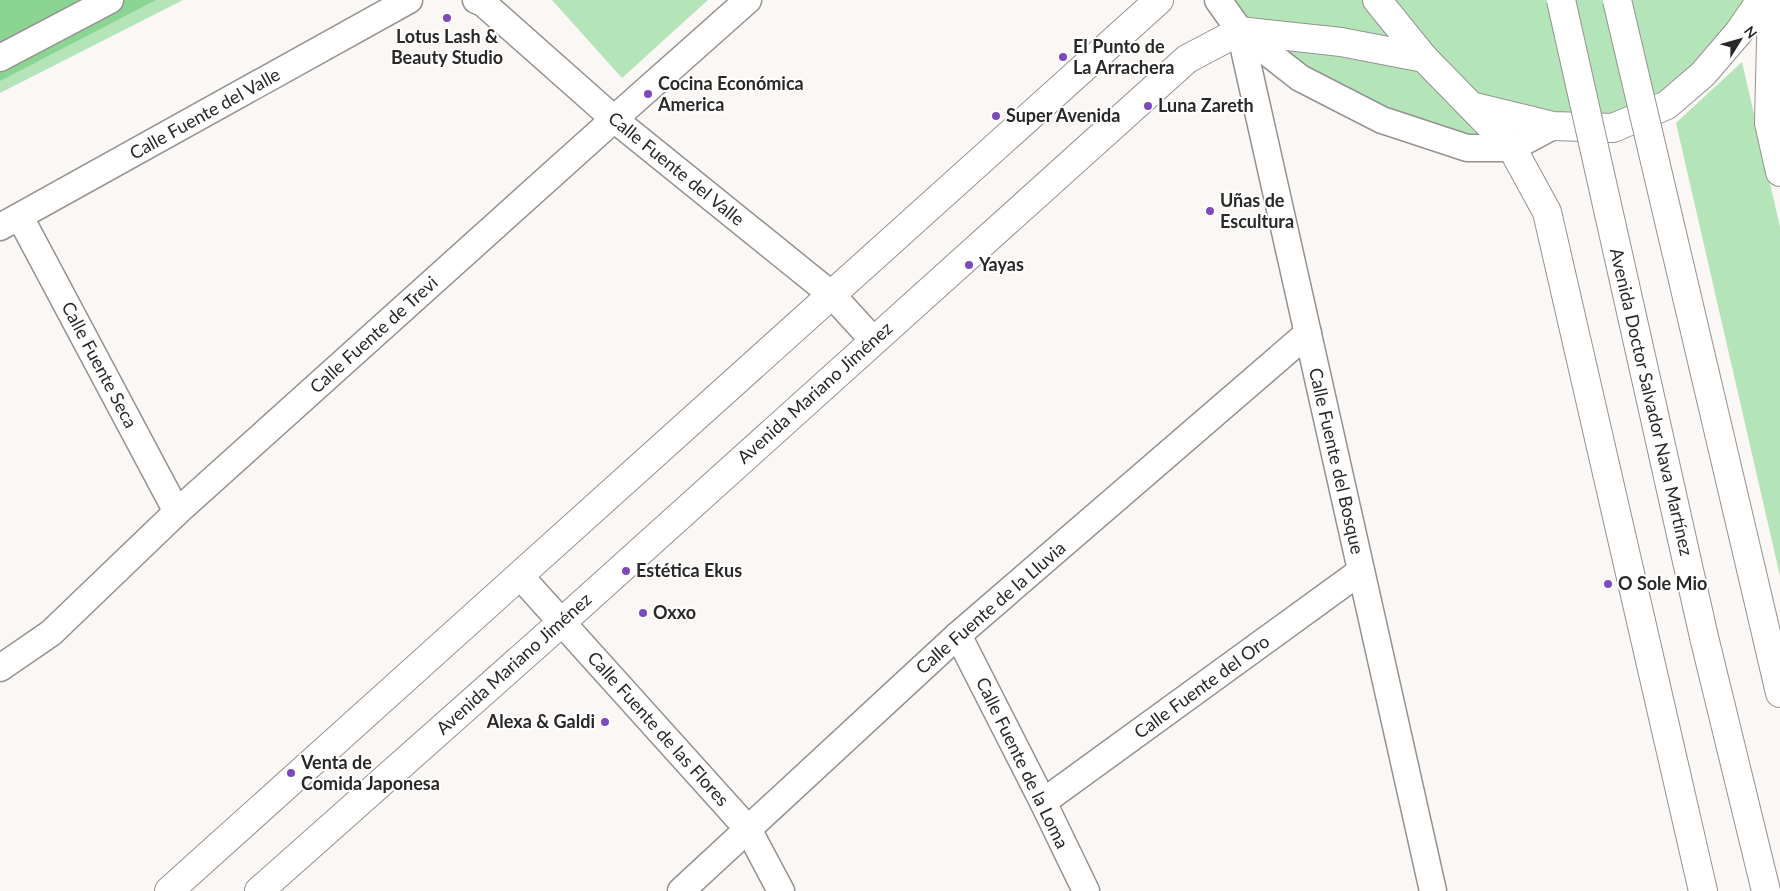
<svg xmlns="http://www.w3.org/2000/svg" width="1780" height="891" viewBox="0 0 1780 891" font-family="Lato,sans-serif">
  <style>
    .green { fill: #b4e5b9 }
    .forest { fill: #8ad593 }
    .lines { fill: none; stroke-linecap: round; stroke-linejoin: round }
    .minor-casing { stroke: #94928f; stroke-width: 29 }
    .tertiary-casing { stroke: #94928f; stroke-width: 30 }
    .secondary-casing { stroke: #94928f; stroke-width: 30 }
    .motorway-casing { stroke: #94928f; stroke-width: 30 }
    .minor { stroke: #fff; stroke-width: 26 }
    .tertiary { stroke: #fff; stroke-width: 28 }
    .secondary { stroke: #fff; stroke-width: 28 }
    .motorway { stroke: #fff; stroke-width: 28 }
    .motorway-bridge-casing { stroke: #94928f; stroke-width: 30; stroke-linecap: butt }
    .motorway-bridge { stroke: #fff; stroke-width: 28 }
    .poi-dot { fill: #7d49c0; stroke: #fff; stroke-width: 2 }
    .labels { text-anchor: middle; stroke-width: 4; stroke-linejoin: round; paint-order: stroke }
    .poi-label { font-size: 18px; font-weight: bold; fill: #292826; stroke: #fff; text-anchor: start }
    .street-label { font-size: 18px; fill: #292826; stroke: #fff }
  </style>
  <rect width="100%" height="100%" fill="#faf7f4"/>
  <g class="green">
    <path d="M0,0H183L0,93Z"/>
    <path d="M552,0H708L622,78Z"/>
    <path d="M1218,0H1377L1512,148L1343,101Z"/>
    <path d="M1379,0H1760L1703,74L1613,127L1472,104Z"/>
    <path d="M1742,62L1780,227V576L1676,123Z"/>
  </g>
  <path class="forest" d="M0,0H156L0,81Z"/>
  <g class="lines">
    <g class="minor-casing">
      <g id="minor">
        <path d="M476,0L483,3L614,119L832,295L874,341"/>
        <path d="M1218,0L1240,31L1300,78L1382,120L1467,148H1512L1553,126"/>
        <path d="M1240,31L1433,891"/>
        <path d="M0,58L110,0"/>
        <path d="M20,217L177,512"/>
        <path d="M0,227L409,0"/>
        <path d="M520,576L748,829L781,891"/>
        <path d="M958,635L1043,802L1086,891"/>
        <path d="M0,668L51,633L177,512L614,119L748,0"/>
        <path d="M1043,802L1361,571"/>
        <path d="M681,891L958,635L1308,333"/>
      </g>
    </g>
    <g class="tertiary-casing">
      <g id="tertiary">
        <path d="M169,891L1159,0"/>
        <path d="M259,891L562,622L1187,59L1240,31L1341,42L1424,58"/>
      </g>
    </g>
    <g class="secondary-casing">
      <g id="secondary">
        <path d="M1377,0L1424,58L1471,106L1553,126L1613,128L1667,105L1703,74L1739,32L1761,0"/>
        <path d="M1772,0L1769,123L1780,172"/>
        <path d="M1471,106L1512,148L1547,212L1703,891"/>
      </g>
    </g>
    <g class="motorway-casing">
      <g id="motorway">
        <path d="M1763,620L1780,693"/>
        <path d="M1704,637L1766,891"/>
      </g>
    </g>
    <use href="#minor" class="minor"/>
    <use href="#tertiary" class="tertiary"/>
    <use href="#secondary" class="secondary"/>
    <use href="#motorway" class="motorway"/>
    <g class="motorway-bridge-casing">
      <g id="motorway-bridge">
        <path d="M1561,0L1704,637"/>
        <path d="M1617,0L1763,620"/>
      </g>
    </g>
    <use href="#motorway-bridge" class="motorway-bridge"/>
  </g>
  <g class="poi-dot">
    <circle cx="447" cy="18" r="5"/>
    <circle cx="1063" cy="57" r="5"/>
    <circle cx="648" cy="94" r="5"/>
    <circle cx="1148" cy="106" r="5"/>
    <circle cx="996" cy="116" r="5"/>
    <circle cx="1210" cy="211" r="5"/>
    <circle cx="969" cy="265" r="5"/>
    <circle cx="626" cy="571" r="5"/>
    <circle cx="1608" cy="584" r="5"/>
    <circle cx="643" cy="613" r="5"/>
    <circle cx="605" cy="722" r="5"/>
    <circle cx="291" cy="773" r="5"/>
  </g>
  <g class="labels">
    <g class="poi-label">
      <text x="447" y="43" text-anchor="middle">Lotus Lash &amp;<tspan x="447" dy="21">Beauty Studio</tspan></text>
      <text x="1073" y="53">El Punto de<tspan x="1073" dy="21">La Arrachera</tspan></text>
      <text x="658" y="90">Cocina Económica<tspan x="658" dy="21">America</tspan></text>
      <text x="1158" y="112">Luna Zareth</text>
      <text x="1006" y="122">Super Avenida</text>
      <text x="1220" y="207">Uñas de<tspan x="1220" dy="21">Escultura</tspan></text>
      <text x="979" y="271">Yayas</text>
      <text x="636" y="577">Estética Ekus</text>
      <text x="1618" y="590">O Sole Mio</text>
      <text x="653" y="619">Oxxo</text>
      <text x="595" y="728" text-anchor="end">Alexa &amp; Galdi</text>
      <text x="301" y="769">Venta de<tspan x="301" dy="21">Comida Japonesa</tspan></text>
    </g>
    <g class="street-label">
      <text transform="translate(205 114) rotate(-29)" y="6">Calle Fuente del Valle</text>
      <text transform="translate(676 169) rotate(39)" y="6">Calle Fuente del Valle</text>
      <text transform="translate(374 335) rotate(-42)" y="6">Calle Fuente de Trevi</text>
      <text transform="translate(99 365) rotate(62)" y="6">Calle Fuente Seca</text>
      <text transform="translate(815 393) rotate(-42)" y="6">Avenida Mariano Jiménez</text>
      <text transform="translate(1651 402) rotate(77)" y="6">Avenida Doctor Salvador Nava Martínez</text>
      <text transform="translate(1336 461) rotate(77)" y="6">Calle Fuente del Bosque</text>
      <text transform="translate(991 608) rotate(-41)" y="6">Calle Fuente de la Lluvia</text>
      <text transform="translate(514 664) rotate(-42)" y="6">Avenida Mariano Jiménez</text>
      <text transform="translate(1202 687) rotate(-36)" y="6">Calle Fuente del Oro</text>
      <text transform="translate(658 729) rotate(48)" y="6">Calle Fuente de las Flores</text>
      <text transform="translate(1022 763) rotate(64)" y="6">Calle Fuente de la Loma</text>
    </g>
  </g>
  <g transform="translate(1740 40) rotate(53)" stroke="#ffffff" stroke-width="4" paint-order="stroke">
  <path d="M0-4L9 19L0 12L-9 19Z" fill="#292826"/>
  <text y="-8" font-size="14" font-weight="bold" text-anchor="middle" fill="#292826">N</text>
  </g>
</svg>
